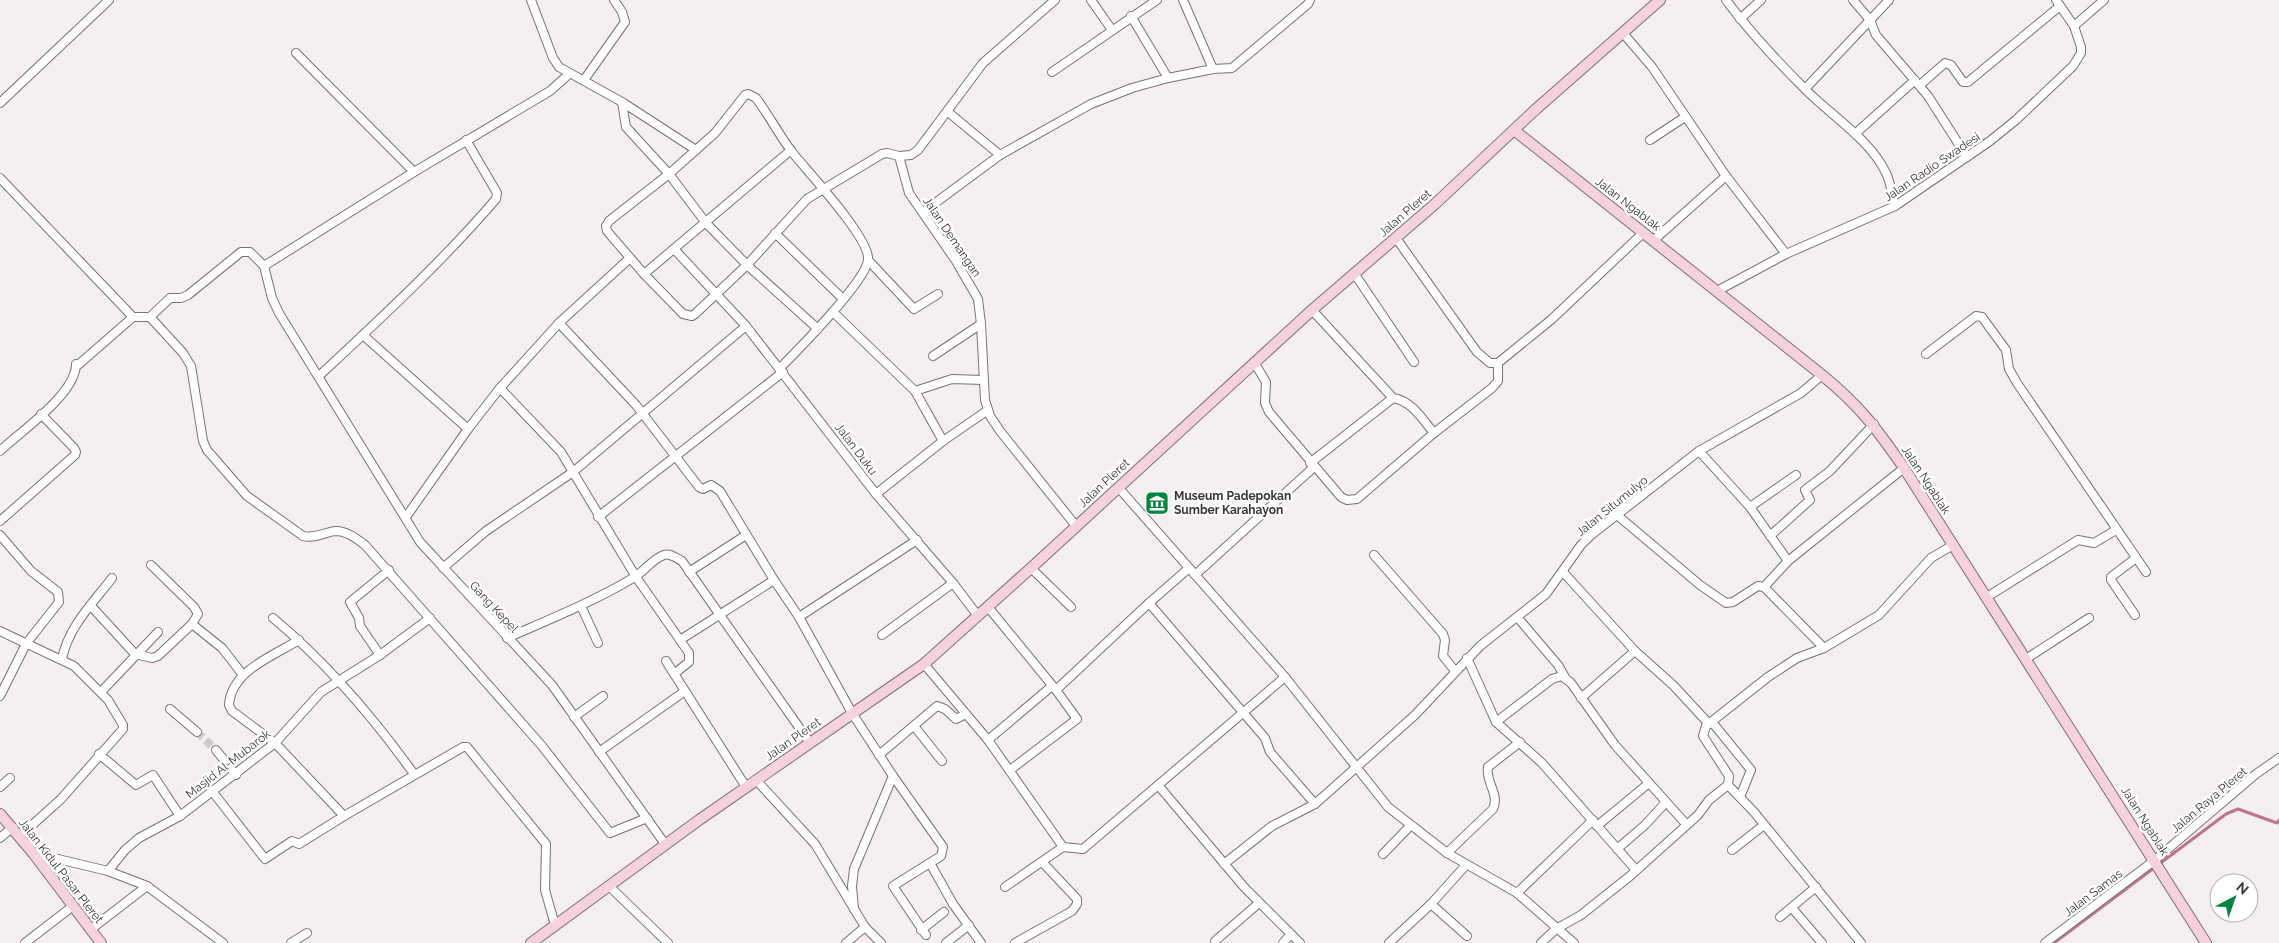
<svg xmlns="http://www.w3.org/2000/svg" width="2279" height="943" viewBox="0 0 2279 943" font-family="Raleway,sans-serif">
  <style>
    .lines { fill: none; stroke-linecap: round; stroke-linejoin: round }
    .stream { stroke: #be758b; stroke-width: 3 }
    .street-tunnel { stroke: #d0cacc; stroke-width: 8; stroke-dasharray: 8 4; stroke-linecap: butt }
    .street-casing { stroke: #787173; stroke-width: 10 }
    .secondary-casing { stroke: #787173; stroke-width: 12 }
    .street { stroke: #fff; stroke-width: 8 }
    .secondary { stroke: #f5d2de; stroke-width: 10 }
    .labels { text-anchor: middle; stroke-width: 5; stroke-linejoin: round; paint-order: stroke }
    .street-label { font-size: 12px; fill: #393636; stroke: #fff }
    .poi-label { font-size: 12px; font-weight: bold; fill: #393636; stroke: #fff; text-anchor: start }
  </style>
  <rect width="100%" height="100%" fill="#f6eff1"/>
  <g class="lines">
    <path class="stream" d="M2054,943L2226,814L2238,809L2277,823L2279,820"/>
    <path class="street-tunnel" d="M197,732L216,750"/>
    <g class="street-casing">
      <g id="street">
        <path d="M531,0L553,58L559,67L622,102L696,150"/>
        <path d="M1055,0L983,63L918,150L911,155L899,156L909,193L956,261L978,299L981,324L985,400L990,416L1000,431L1076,526"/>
        <path d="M1091,0L1112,30"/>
        <path d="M1183,0L1213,69"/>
        <path d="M1726,0C1749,31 1777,61 1804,88C1829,114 1871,140 1886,173C1891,183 1892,196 1895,206"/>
        <path d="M1853,0L1870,20L1876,35L1928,96L1967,157"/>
        <path d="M1131,16L1168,78"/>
        <path d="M1740,19L1761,0"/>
        <path d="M2074,26L2104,0"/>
        <path d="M1623,33L1652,67L1726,176L1786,254"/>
        <path d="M296,53L414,172"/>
        <path d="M1052,72L1157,0"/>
        <path d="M584,80L625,22L622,12L614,0"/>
        <path d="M1920,85L1945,63L1951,65L1963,82H1968L2060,6"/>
        <path d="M1805,89L1889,0"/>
        <path d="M622,102L626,127L669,174L609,221L606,226L607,231L644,274L683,314L692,316L695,314L747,265L807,199L882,154L887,153L899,156"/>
        <path d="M0,103L109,0"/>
        <path d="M948,112L1000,155"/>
        <path d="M1855,134L1915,80"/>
        <path d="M1650,140L1685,117"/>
        <path d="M0,178L133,317"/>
        <path d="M923,212L1000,155L1091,104L1132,88L1168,78L1213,69L1232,68L1308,4L1310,0"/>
        <path d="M775,233L843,299"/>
        <path d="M1396,238L1477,352L1490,363H1498L1552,319L1643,233"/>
        <path d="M1654,240L1726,176"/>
        <path d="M674,249L746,326L876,494L953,583L978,616"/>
        <path d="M630,258L559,323L636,405L699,487L703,489L711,485L720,491L774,580"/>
        <path d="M868,260L914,309L938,294"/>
        <path d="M264,266L272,298L279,313L420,542L552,685L665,844"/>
        <path d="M1354,273L1414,362"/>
        <path d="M644,274L791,150"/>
        <path d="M1717,291L1786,254L1895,206L1990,141L2016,120L2073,66L2081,53V47L2074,26L2056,0"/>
        <path d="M1312,310L1393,398C1412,401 1422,419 1434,433"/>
        <path d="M833,312L915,391L943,441"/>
        <path d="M150,317L183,353L191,366L203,441L207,450L247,496L303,536C316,539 324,532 336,531C347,531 357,539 365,545L542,746L610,833L647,818"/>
        <path d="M363,335L468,429"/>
        <path d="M1926,354L1976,316L1982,317L2006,350L2009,369L2017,383L2146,572"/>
        <path d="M933,356L981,324"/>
        <path d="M1254,362L1266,382L1265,403L1269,412L1341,497L1347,500L1357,499L1434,433L1492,388L1498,381V363"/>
        <path d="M780,368C798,350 866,281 868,260C871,239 807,171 792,152C779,135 769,115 756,98L748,94L745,95L715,133L669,174L706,223L747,265L818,329"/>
        <path d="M319,376C380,319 442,262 496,199L497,193L466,140"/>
        <path d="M500,388L561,452L636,577L689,653V662L674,674"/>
        <path d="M915,391L952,379L983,380"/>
        <path d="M0,451C21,431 76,394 76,364L78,365L133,317H150L170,298H181L188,295L241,252H250L264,266L414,172L550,91L569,74"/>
        <path d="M1699,451L1750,507L1788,561"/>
        <path d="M1310,463L1393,398"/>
        <path d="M1118,487L1285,677L1388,807L1447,853L1517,893L1574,943"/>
        <path d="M876,494L943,441L988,410"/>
        <path d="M1750,507L1796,475"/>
        <path d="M1617,515L1700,585L1726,603L1733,602L1758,586L1764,587L1824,648"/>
        <path d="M406,517L468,429L500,388L559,323"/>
        <path d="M598,517L783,372"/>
        <path d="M0,521L75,455L76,452L74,448L41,414"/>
        <path d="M0,535L31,571L58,592L59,602L26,644L0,696"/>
        <path d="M1770,536L1810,500L1805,490L1830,471L1874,424"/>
        <path d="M1374,555L1443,634L1445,640L1443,656L1455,671"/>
        <path d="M443,568L486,531L573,472L746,326"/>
        <path d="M1031,568L1071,607"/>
        <path d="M689,572L746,535"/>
        <path d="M1563,572L1635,651L1674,686L1709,724"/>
        <path d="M1195,575L1314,467"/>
        <path d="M1764,587L1788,561L1904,468"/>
        <path d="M1987,597L2078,540L2094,543L2116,530"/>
        <path d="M1149,603L1265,738L1270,752L1315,804"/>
        <path d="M91,606L135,654L152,658L158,656L192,624L198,614L194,607L151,565"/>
        <path d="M581,606L598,643"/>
        <path d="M988,607L1056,690L1077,719L1010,770"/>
        <path d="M2135,615L2111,580V577L2136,558"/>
        <path d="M799,617L917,540"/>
        <path d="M273,618C327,663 373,717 414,774"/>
        <path d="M1518,618L1558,665L1566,679"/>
        <path d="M192,624L222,648L243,675"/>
        <path d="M0,631L74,666L108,700L123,725V729L61,799L20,836"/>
        <path d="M882,635L953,583"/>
        <path d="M507,638C550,619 593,602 633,578C644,572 652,559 664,555C670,553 676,558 682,561L810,743"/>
        <path d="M299,640C273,656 231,671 229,705L232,711L275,743L344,816L463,747H467L546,844L545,890L555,925"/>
        <path d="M680,640L774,580L799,617L852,713L893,776L943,847L941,856L893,886L926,935"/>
        <path d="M380,655L360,626L359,618L350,602L389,570"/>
        <path d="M1467,658L1496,722L1542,763L1636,870"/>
        <path d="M62,659C68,627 93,603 112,578"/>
        <path d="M2026,659L2089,618"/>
        <path d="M666,661L746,787"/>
        <path d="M924,664L988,740L1063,847"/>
        <path d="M1056,690L1149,603L1189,568"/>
        <path d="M101,692L158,632"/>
        <path d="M1581,698L1635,651"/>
        <path d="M170,709L197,732"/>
        <path d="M574,717L603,696"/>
        <path d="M1496,722L1552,679L1562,676L1571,683L1615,745L1686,824"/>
        <path d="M1712,722L1751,770L1740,797"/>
        <path d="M914,726L942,761"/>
        <path d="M988,740L1052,686"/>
        <path d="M216,750L236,775"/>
        <path d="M599,752L685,691"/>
        <path d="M99,754L136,785L153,775L180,816"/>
        <path d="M879,755L937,706L945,709L956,719L966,714"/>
        <path d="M756,780L815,844L865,927"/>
        <path d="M1158,785L1244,887L1300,943"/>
        <path d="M1728,785L1754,812L1861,943"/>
        <path d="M0,787L10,778"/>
        <path d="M212,791L265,859L292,841L299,844L344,816"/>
        <path d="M1597,826L1649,783"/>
        <path d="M0,838L13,827"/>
        <path d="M1617,849L1645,825L1666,802"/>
        <path d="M1732,850L1764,825"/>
        <path d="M33,853L108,871L147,886L223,943"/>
        <path d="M1447,853L1493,809C1500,794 1485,782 1488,767L1520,742"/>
        <path d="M1383,854L1411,825"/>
        <path d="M930,863L953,904L981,943"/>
        <path d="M1224,864L1272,826L1315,804L1415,715L1480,646L1546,594L1581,545L1591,535L1699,451L1801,393L1822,375"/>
        <path d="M108,871L125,850L139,838L180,816L275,743L321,692L380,655L430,618"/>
        <path d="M609,886L668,943"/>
        <path d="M1005,887L1063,847L1083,849L1285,677"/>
        <path d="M1517,893L1593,820"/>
        <path d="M1431,904L1467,936"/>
        <path d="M1792,908L1822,943"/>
        <path d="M854,909L852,886L854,869L893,776"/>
        <path d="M1780,917L1816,887"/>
        <path d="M90,930L147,886"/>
        <path d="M921,930L944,912"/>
        <path d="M1215,941L1259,903"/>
        <path d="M25,943L73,906"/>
        <path d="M291,943L307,933"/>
        <path d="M846,943L865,927L881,943"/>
        <path d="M946,943L969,925"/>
        <path d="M1015,943L1072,911L1077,904V899L1043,863"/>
        <path d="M1283,943L1291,934"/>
        <path d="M1389,943L1431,904L1466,865"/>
        <path d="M1541,943L1556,929L1581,915L1630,876L1698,815L1709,800L1728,785L1729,776L1703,736L1706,726L1768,677L1797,658L1824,648L1879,615L1931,558L1953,545"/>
        <path d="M2045,943L2155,860L2256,774L2279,758"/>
      </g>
    </g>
    <g class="secondary-casing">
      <g id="secondary">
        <path d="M1514,130L1822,375C1860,406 1877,429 1904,468L2206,943"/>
        <path d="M0,814L33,853L101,943"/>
        <path d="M531,943L699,820L924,664L1031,568L1312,310L1435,204L1535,110L1660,0"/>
      </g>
    </g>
    <use href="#street" class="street"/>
    <use href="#secondary" class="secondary"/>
  </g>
  <defs>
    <g id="museum-square" transform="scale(1.25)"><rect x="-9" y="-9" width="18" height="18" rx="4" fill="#00843f" stroke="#fff"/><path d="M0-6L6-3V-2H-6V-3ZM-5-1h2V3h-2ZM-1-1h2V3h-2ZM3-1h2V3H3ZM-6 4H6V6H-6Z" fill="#fff"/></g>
  </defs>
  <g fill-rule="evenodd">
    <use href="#museum-square" x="1157" y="503"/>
  </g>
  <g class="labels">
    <g class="street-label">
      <text transform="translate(1932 167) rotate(-34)" y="4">Jalan Radio Swadesi</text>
      <text transform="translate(1628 204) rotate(38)" y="4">Jalan Ngablak</text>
      <text transform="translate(1405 213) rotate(-41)" y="4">Jalan Pleret</text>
      <text transform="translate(952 237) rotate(56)" y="4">Jalan Demangan</text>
      <text transform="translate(856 449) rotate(53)" y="4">Jalan Duku</text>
      <text transform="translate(1926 480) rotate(57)" y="4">Jalan Ngablak</text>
      <text transform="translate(1104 483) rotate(-43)" y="4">Jalan Pleret</text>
      <text transform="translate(1612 506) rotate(-39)" y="4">Jalan Situmulyo</text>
      <text transform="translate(494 607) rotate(47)" y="4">Gang Kepel</text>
      <text transform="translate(793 739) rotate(-35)" y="4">Jalan Pleret</text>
      <text transform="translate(228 764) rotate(-38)" y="4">Masjid Al-Mubarok</text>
      <text transform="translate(2209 800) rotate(-40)" y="4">Jalan Raya Pleret</text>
      <text transform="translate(2145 821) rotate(58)" y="4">Jalan Ngablak</text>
      <text transform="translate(61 871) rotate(52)" y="4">Jalan Kidul Pasar Pleret</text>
      <text transform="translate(2093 893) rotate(-37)" y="4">Jalan Samas</text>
    </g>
    <g class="poi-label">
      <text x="1174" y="500">Museum Padepokan<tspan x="1174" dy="14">Sumber Karahayon</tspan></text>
    </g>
  </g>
  <g transform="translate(2234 898) rotate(41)"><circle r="24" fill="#ffffff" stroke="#b0afaf"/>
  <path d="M0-4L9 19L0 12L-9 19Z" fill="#00843f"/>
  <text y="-8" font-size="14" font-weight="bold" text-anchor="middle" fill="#393636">N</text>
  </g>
</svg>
